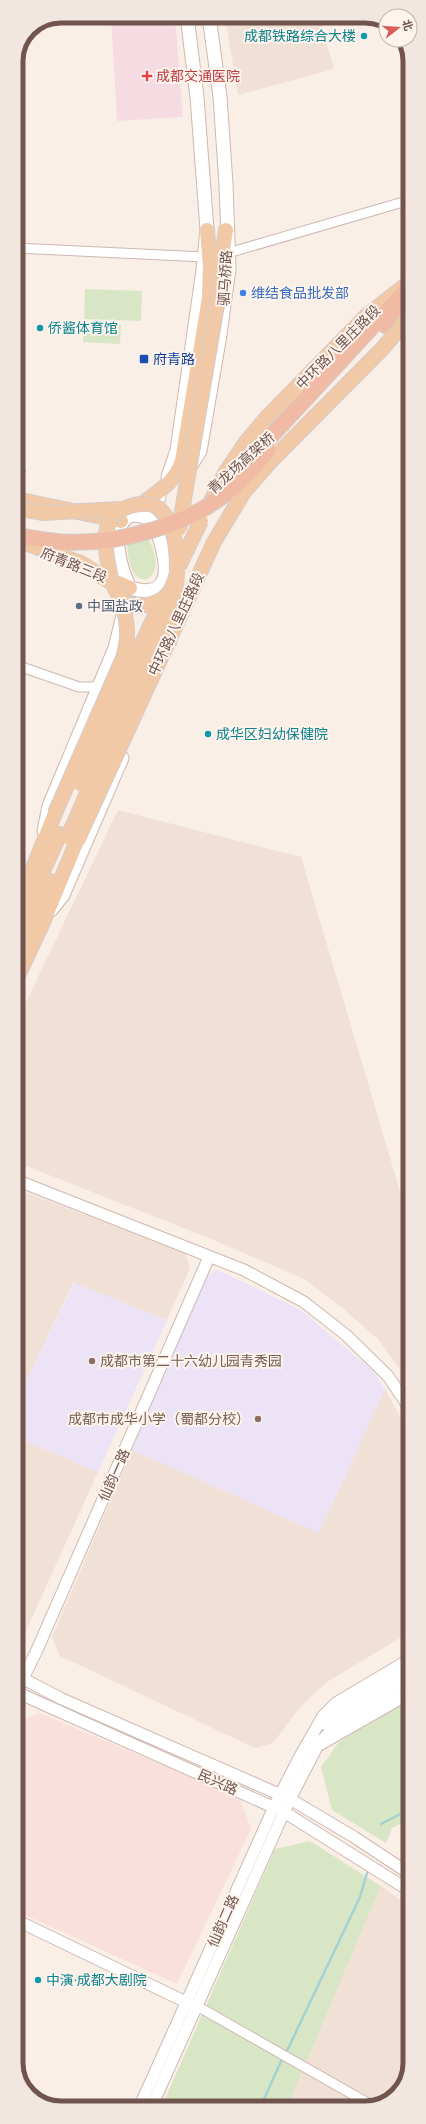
<svg xmlns="http://www.w3.org/2000/svg" width="426" height="2124" viewBox="0 0 426 2124" font-family="'DM Sans','Noto Sans SC',sans-serif">
  <style>
    .residential { fill: #f1e0d6 }
    .commercial { fill: #f9e0dc }
    .education { fill: #ece3f6 }
    .medical { fill: #f7dbe3 }
    .green { fill: #d9e6c6 }
    .lines { fill: none; stroke-linecap: round; stroke-linejoin: round }
    .stream { stroke: #a4d2d2; stroke-width: 2.5 }
    .minor-casing { stroke: #cdb8b1; stroke-width: 11 }
    .tertiary-casing { stroke: #cdb8b1; stroke-width: 13 }
    .secondary-casing { stroke: #cfb7af; stroke-width: 15 }
    .primary-casing { stroke: #d4ccca; stroke-width: 16 }
    .trunk-casing { stroke: #d4ccca; stroke-width: 17 }
    .minor { stroke: #fff; stroke-width: 9 }
    .tertiary { stroke: #fff; stroke-width: 11 }
    .secondary { stroke: #fff; stroke-width: 13 }
    .primary { stroke: #f2c9a6; stroke-width: 14 }
    .trunk { stroke: #f0baa5; stroke-width: 15 }
    .primary-bridge-casing { stroke: #d4ccca; stroke-width: 16; stroke-linecap: butt }
    .trunk-bridge-casing { stroke: #d4ccca; stroke-width: 17; stroke-linecap: butt }
    .primary-bridge { stroke: #f2c9a6; stroke-width: 14 }
    .trunk-bridge { stroke: #f0baa5; stroke-width: 15 }
    .culture-dot { fill: #0f9aa8; stroke: #fdf4ed; stroke-width: 1.5 }
    .health-dot { fill: #e0444e; stroke: #fdf4ed; stroke-width: 1.5 }
    .shop-dot { fill: #3f7fe0; stroke: #fdf4ed; stroke-width: 1.5 }
    .transit-dot { fill: #1a4fb4; stroke: #fdf4ed; stroke-width: 1.5 }
    .service-dot { fill: #5c6f8a; stroke: #fdf4ed; stroke-width: 1.5 }
    .education-dot { fill: #8d6e63; stroke: #fdf4ed; stroke-width: 1.5 }
    .labels { text-anchor: middle; stroke-width: 4; stroke-linejoin: round; paint-order: stroke }
    .culture-label { font-size: 14px; fill: #0d838f; stroke: #fdf4ed; text-anchor: start }
    .health-label { font-size: 14px; fill: #be3a42; stroke: #fdf4ed; text-anchor: start }
    .street-label { font-size: 14px; fill: #71544e; stroke: #fdf4ed }
    .shop-label { font-size: 14px; fill: #366cbe; stroke: #fdf4ed; text-anchor: start }
    .transit-label { font-size: 14px; fill: #164399; stroke: #fdf4ed; text-anchor: start }
    .service-label { font-size: 14px; fill: #4e5e75; stroke: #fdf4ed; text-anchor: start }
    .education-label { font-size: 14px; fill: #785e54; stroke: #fdf4ed; text-anchor: start }
    .rim { fill: none; stroke: #71544e; stroke-width: 5 }
  </style>
  <rect width="100%" height="100%" fill="#faefe7"/>
  <g class="residential">
    <path d="M225,16H319L334,69L238,95Z"/>
    <path d="M118,810L301,857L410,1225V1384L378,1339L341,1307L304,1279L211,1239L16,1162V1023Z"/>
    <path d="M16,1189L185,1252L190,1268L167,1320L73,1283L16,1402Z"/>
    <path d="M385,1389L410,1435V1632L327,1682L301,1706L273,1743L255,1748L60,1656L52,1637L132,1450L319,1533Z"/>
    <path d="M16,1437L98,1472L21,1642L16,1644Z"/>
    <path d="M381,1886L410,1907V2063L399,2093L371,2108H287Z"/>
  </g>
  <path class="commercial" d="M40,1713L240,1798L251,1829L177,1984L16,1911V1721Z"/>
  <g class="education">
    <path d="M218,1270L301,1310L373,1371L385,1389L319,1533L132,1450L206,1276Z"/>
    <path d="M74,1283L167,1320L98,1472L16,1437V1402Z"/>
  </g>
  <path class="medical" d="M111,16H175L183,117L117,121Z"/>
  <g class="green">
    <path d="M85,289L142,291L141,321L84,319Z"/>
    <path d="M84,322L121,324L120,344L83,342Z"/>
    <path d="M147,537C174,580 128,603 127,543Z"/>
    <path d="M410,1699V1820L392,1828L386,1843L332,1810L321,1767L339,1742Z"/>
    <path d="M310,1841L381,1886L287,2108H161L275,1849Z"/>
  </g>
  <g class="lines">
    <g class="stream">
      <path d="M16,461L25,471"/>
      <path d="M381,1824L410,1809"/>
      <path d="M286,2053L360,1897L367,1873"/>
      <path d="M260,2108L283,2057"/>
    </g>
    <g class="minor-casing">
      <g id="minor">
        <path d="M16,248L204,257"/>
        <path d="M228,253L410,200"/>
        <path d="M16,665L79,687H99"/>
        <path d="M197,2006L373,2106"/>
      </g>
    </g>
    <g class="tertiary-casing">
      <g id="tertiary">
        <path d="M16,1180L244,1270L304,1302L346,1335L388,1376L410,1409"/>
        <path d="M16,1675L62,1699L290,1799L354,1837L410,1874"/>
        <path d="M16,1692L284,1812L410,1891"/>
        <path d="M16,1693L37,1650L209,1257"/>
        <path d="M324,1724L342,1710L410,1671"/>
        <path d="M321,1744L410,1693"/>
        <path d="M16,1920L192,2005"/>
        <path d="M139,2108L274,1807L299,1758L323,1716L336,1703L410,1659"/>
        <path d="M151,2108L290,1799L319,1743L339,1723L410,1680"/>
      </g>
    </g>
    <g class="secondary-casing">
      <g id="secondary">
        <path d="M190,467L200,451L219,341L229,269L226,184L220,97L209,16"/>
        <path d="M168,477L177,450L203,270L207,230L197,97L187,16"/>
        <path d="M131,515L146,500"/>
        <path d="M131,515C137,515 143,515 149,519C157,527 159,536 162,547C169,575 167,599 130,588C121,570 107,526 131,515Z"/>
        <path d="M142,515L159,498"/>
        <path d="M167,571L170,641"/>
        <path d="M44,831L49,806L115,648L124,611"/>
        <path d="M51,910L63,895L122,758"/>
      </g>
    </g>
    <g class="primary-casing">
      <g id="primary">
        <path d="M220,269L226,230"/>
        <path d="M16,499L121,521"/>
        <path d="M142,504C159,491 175,482 182,461L209,298L210,267L207,230"/>
        <path d="M208,507L225,473L246,442L268,416L365,317L403,287"/>
        <path d="M102,576L130,588"/>
        <path d="M22,896L55,813"/>
        <path d="M16,930L60,834"/>
        <path d="M27,936L50,881"/>
        <path d="M16,980L44,920L77,841"/>
      </g>
    </g>
    <g class="trunk-casing">
      <g id="trunk">
        <path d="M386,326L410,304"/>
        <path d="M251,458L410,286"/>
      </g>
    </g>
    <use href="#minor" class="minor"/>
    <use href="#tertiary" class="tertiary"/>
    <use href="#secondary" class="secondary"/>
    <use href="#primary" class="primary"/>
    <use href="#trunk" class="trunk"/>
    <g class="primary-bridge-casing">
      <g id="primary-bridge">
        <path d="M16,508L42,513L120,509"/>
        <path d="M179,529L218,299L220,269"/>
        <path d="M16,540L81,563L112,583"/>
        <path d="M179,566L201,521"/>
        <path d="M80,784L109,715L155,615"/>
        <path d="M55,813L123,658C130,636 127,620 121,598"/>
        <path d="M68,837L176,588C178,566 179,519 155,506C150,503 140,504 134,505C103,512 103,536 108,563C110,575 112,587 120,597C130,610 156,607 167,595C173,589 175,579 178,570"/>
        <path d="M77,841L214,542L244,492L270,462L383,348L410,316"/>
      </g>
    </g>
    <g class="trunk-bridge-casing">
      <path id="trunk-bridge" d="M16,535C32,538 48,541 64,542C117,545 190,525 230,490C244,478 257,464 268,450"/>
    </g>
    <use href="#primary-bridge" class="primary-bridge"/>
    <use href="#trunk-bridge" class="trunk-bridge"/>
  </g>
  <g class="culture-dot">
    <circle cx="364" cy="36" r="4"/>
    <circle cx="40" cy="328" r="4"/>
    <circle cx="208" cy="734" r="4"/>
    <circle cx="38" cy="1980" r="4"/>
  </g>
  <path class="health-dot" d="M145 70h4v4h4v4h-4v4h-4v-4h-4v-4h4z"/>
  <circle class="shop-dot" cx="243" cy="293" r="4"/>
  <rect class="transit-dot" x="139" y="354" width="10" height="10" rx="2"/>
  <circle class="service-dot" cx="79" cy="606" r="4"/>
  <g class="education-dot">
    <circle cx="92" cy="1361" r="4"/>
    <circle cx="258" cy="1419" r="4"/>
  </g>
  <g class="labels">
    <g class="culture-label">
      <text x="356" y="41" text-anchor="end">成都铁路综合大楼</text>
      <text x="48" y="333">侨酱体育馆</text>
      <text x="216" y="739">成华区妇幼保健院</text>
      <text x="46" y="1985">中演·成都大剧院</text>
    </g>
    <g class="health-label">
      <text x="156" y="81">成都交通医院</text>
    </g>
    <g class="street-label">
      <text transform="translate(225 278) rotate(-87)" y="5">驷马桥路</text>
      <text transform="translate(338 347) rotate(-45)" y="5">中环路八里庄路段</text>
      <text transform="translate(241 463) rotate(-42)" y="5">青龙场高架桥</text>
      <text transform="translate(74 565) rotate(22)" y="5">府青路三段</text>
      <text transform="translate(176 624) rotate(-65)" y="5">中环路八里庄路段</text>
      <text transform="translate(114 1475) rotate(-66)" y="5">仙韵一路</text>
      <text transform="translate(218 1782) rotate(24)" y="5">民兴路</text>
      <text transform="translate(223 1921) rotate(-66)" y="5">仙韵二路</text>
    </g>
    <g class="shop-label">
      <text x="251" y="298">维结食品批发部</text>
    </g>
    <g class="transit-label">
      <text x="153" y="364">府青路</text>
    </g>
    <g class="service-label">
      <text x="87" y="611">中国盐政</text>
    </g>
    <g class="education-label">
      <text x="100" y="1366">成都市第二十六幼儿园青秀园</text>
      <text x="250" y="1424" text-anchor="end">成都市成华小学（蜀都分校）</text>
    </g>
  </g>
  <path d="M0 0H426V2124H0ZM61 23H365A38 38 0 0 1 403 61V2063A38 38 0 0 1 365 2101H61A38 38 0 0 1 23 2063V61A38 38 0 0 1 61 23Z" fill="#f2e7e0" fill-rule="evenodd"/>
  <path class="rim" d="M61 23H365A38 38 0 0 1 403 61V2063A38 38 0 0 1 365 2101H61A38 38 0 0 1 23 2063V61A38 38 0 0 1 61 23Z"/>
  <g transform="translate(398 28) rotate(73)"><circle r="19" fill="#fdf4ed" stroke="#c5b4ad"/>
  <path d="M0-3L7 15L0 10L-7 15Z" fill="#d85f58"/>
  <text y="-6" font-size="11" font-weight="bold" text-anchor="middle" fill="#71544e">北</text>
  </g>
</svg>
